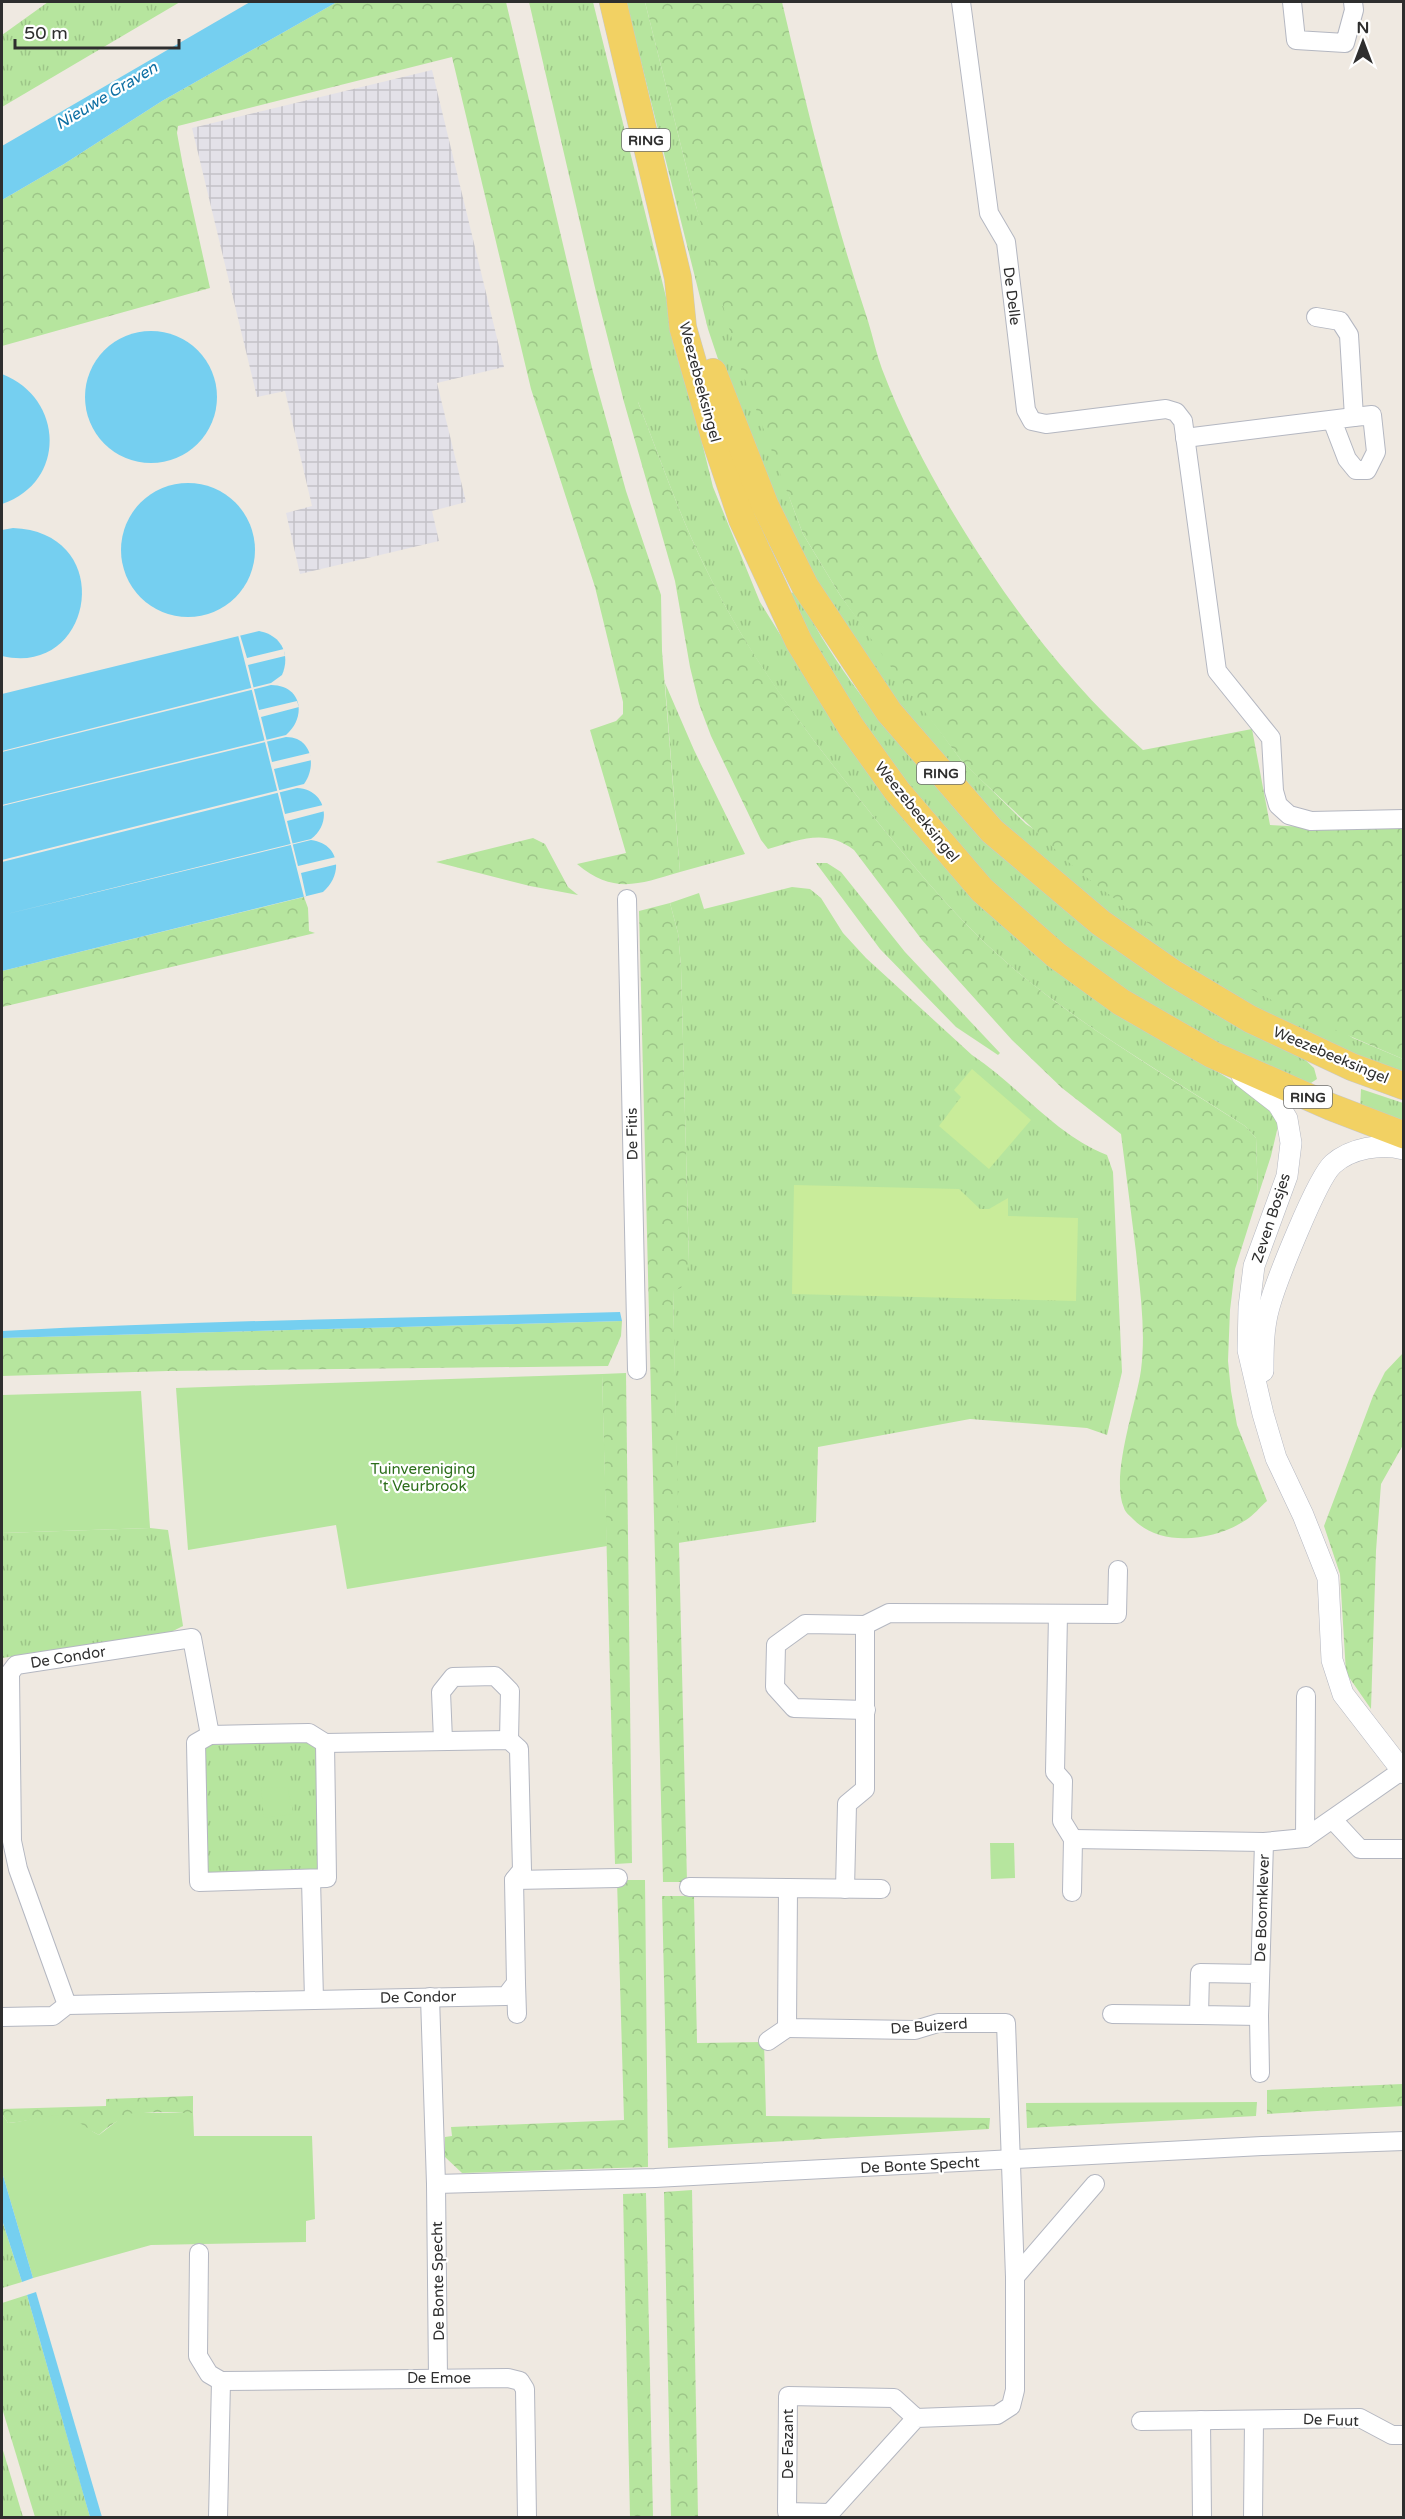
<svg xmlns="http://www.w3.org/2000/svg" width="1405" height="2519" viewBox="0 0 1405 2519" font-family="'Varela Round',sans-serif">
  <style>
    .industrial { fill: url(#industrial-grid) }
    .grass { fill: url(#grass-tufts) }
    .forest { fill: url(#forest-crowns) }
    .park { fill: #b6e59e }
    .pitch { fill: #c9ec9a }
    .water { fill: #75cff0 }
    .pier { fill: #efe9e1 }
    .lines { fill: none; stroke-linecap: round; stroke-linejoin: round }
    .minor-casing { stroke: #b4b7c1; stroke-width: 20 }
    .tertiary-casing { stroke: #b4b7c1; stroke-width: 22 }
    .primary-casing { stroke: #c9c9c9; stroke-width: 28 }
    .minor { stroke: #fff; stroke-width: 18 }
    .tertiary { stroke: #fff; stroke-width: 21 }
    .primary { stroke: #f2d163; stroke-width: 27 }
    .labels { text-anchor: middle; stroke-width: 4.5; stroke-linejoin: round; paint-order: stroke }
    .shield { fill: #fff; stroke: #6d6d6d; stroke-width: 1.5 }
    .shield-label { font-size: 14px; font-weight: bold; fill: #2e2e2e }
    .street-label { font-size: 15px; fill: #2e2e2e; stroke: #fff }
    .park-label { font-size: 15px; fill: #2c6e1b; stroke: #fff }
    .water-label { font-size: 16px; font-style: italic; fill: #0d6fa3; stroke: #fff }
  </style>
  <defs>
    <pattern id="industrial-grid" width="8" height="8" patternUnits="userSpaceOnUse" patternTransform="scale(1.5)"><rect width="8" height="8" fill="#e3e1e8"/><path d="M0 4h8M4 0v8" fill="none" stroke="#c3c1c7"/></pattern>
    <pattern id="grass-tufts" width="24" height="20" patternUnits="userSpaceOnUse" patternTransform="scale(1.5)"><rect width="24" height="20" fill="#b6e59e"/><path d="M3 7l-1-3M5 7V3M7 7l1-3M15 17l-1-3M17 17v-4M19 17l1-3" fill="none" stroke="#9dc588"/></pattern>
    <pattern id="forest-crowns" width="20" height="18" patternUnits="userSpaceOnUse" patternTransform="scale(1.5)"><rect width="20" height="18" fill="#b6e59e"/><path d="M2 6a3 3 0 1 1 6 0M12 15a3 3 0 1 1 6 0" fill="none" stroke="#9dc588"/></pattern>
  </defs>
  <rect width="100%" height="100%" fill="#efe9e1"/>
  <path class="industrial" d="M432,70L504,367L437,383L466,502L432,511L439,541L300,574L286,513L312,506L285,391L257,397L192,128Z"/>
  <g class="grass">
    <path d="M48,2H180L2,107V35Z"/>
    <path d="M529,2H593L713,487L760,602L842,734L1116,1011L1256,1095L1276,1119L1278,1126L1271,1156L1258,1196L1256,1138L1245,1126C1170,1077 1089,1031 1020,974C961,925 912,865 865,806C805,731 748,656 706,569C679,515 660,458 638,402H624L596,292Z"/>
    <path d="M626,2H645L696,206L791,502L803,534L840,595L961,760L1026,824L1353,1038L1403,1059V1074L1352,1054L1243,1001L1113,919L1007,831L922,739L820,596L734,407L708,329Z"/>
    <path d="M797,592C836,672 896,742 955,807L1301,1056L1314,1068L1317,1079L1311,1083L1299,1081L1226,1048L1161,1012L1107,977L1039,925L950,842L837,689L790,593Z"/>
    <path d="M665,683L694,750L745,854L680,872Z"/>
    <path d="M816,863H827L841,872L905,952L1000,1053L998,1055L956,1027L880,949Z"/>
    <path d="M792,887L810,889L821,898L843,933L866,958L972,1055C1019,1086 1054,1134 1107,1155L1113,1172L1122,1372L1107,1435L1087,1428L970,1419L818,1447L816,1522L678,1543L673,1290L689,1262L681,967L678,933L670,903L699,893L704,909Z"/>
    <path d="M1361,1089L1403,1103V1130L1360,1110Z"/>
    <path d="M150,1528L168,1530L183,1626L171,1632L2,1658V1533Z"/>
    <path d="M311,1741L319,1748L322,1872L205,1876L203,1745Z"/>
    <path d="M2,2220L22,2282L2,2288Z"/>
    <path d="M27,2295L90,2517H35L2,2408V2303Z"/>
    <path d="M2,2447L23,2517H2Z"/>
  </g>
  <g class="forest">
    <path d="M337,2H506L593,372L626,491L661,595L662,651L680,872C639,884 614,895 577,864L626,853L590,730L616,721L623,714V702L595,587L531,389L452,57L178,126L177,133L183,166L210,288L2,346V200L64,164L162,101Z"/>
    <path d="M645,2H782C807,109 833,216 868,321C873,337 876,353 882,369C904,427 933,481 966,534C1016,614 1073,688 1143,750L1252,729L1270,825L1321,828L1403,827V1059L1296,1013L1239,983L1188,951L1128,909L1077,870L978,777L961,760L891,667L840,595L803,534L738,361L696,206Z"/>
    <path d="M624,402H638C660,458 679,515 706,569C748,655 805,731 865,806C912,865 961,925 1020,974C1088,1030 1170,1078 1245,1126L1256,1138L1258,1196L1235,1269L1230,1310L1228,1361L1231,1391L1237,1425L1267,1501C1260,1507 1254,1515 1246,1520C1214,1541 1161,1548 1133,1519C1130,1516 1125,1512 1124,1508C1110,1476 1136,1405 1141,1370C1146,1330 1140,1291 1136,1252C1131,1212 1126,1173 1121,1134L1062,1088L1012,1040L922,940L854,850C825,828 800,840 768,849L761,840L711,736L699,704L690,667L675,581Z"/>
    <path d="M533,838L545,844L568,887L578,895L530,886L436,862Z"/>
    <path d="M304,897L308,908L309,931L315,933L2,1007V971Z"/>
    <path d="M670,903L678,933L681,967L689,1262L686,1276L681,1288L673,1291L687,1882H663L639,911Z"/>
    <path d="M622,1321L621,1336L608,1366L168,1371L2,1376V1338Z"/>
    <path d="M1403,1353V1445L1381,1484L1376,1551L1371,1709L1346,1673L1340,1574L1324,1526L1373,1396L1385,1372Z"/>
    <path d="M626,1373L632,1863L615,1864L602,1374Z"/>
    <path d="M617,1880H645L648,2167L462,2173L445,2157V2137L452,2136L451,2127L624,2120Z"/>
    <path d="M662,1896H694L697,2043L764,2042L766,2116L990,2118L989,2129L668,2148Z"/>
    <path d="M1403,2084V2106L1267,2114V2090Z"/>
    <path d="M193,2096V2113C155,2113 129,2106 99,2135C87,2128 58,2116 45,2117C32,2119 21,2122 8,2123L2,2114V2109L106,2106V2099Z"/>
    <path d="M1257,2102L1256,2116L1027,2128L1026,2103Z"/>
    <path d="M692,2190L698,2517H671L664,2192Z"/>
    <path d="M646,2193L653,2517H630L623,2194Z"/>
  </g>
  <g class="park">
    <path d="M602,1374L607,1546L347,1589L336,1525L188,1550L176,1388Z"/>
    <path d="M141,1391L150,1528L2,1533V1395Z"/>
    <path d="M261,1787L288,1788C288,1798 293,1804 293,1814L264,1818Z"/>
    <path d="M990,1843H1014L1015,1878L991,1879Z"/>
    <path d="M136,2113H193L194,2136H312L315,2219L306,2221V2242L151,2245L33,2278L2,2172V2114L8,2123C26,2122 52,2111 70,2118C79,2121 89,2130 99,2135L126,2114Z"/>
  </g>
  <g class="pitch">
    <path d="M972,1069L1031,1120L989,1169L939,1126L961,1097L954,1090Z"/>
    <path d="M794,1185L959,1189L980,1209H989L1008,1198V1216L1078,1218L1076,1301L792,1294Z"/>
  </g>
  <g class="water">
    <path d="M250,2H337L162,101L64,164L2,200V146Z"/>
    <circle cx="151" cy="397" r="66"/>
    <path d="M2,374C64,398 67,482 2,504Z"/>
    <circle cx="188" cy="550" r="67"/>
    <path d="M13,528C118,532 94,678 2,656V530Z"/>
    <path d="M259,631C281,635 291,654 282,675L271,683L2,751V694Z"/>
    <path d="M271,685C302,685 307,717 286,735L2,805V752Z"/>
    <path d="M286,737C312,737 317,766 304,784L2,860V806Z"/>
    <path d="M297,788C326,789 333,823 311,839L3,915L311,840C341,844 343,875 323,892L2,971V862Z"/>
    <path d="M620,1312L622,1321L2,1338V1331C207,1320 414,1318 620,1312Z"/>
    <path d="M2,2172L33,2278L22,2282L2,2220Z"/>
    <path d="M36,2292L102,2517H90L83,2493L27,2295Z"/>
  </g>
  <path class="pier" d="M238,635H240L247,658L284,649L285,656L248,665L259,710L297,701L299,707L261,717L272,762L310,753L312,760L274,769L285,814L323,805L325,811L287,821L298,866L336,857L338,864L301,873L306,896L304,897Z"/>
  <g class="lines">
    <g class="minor-casing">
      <g id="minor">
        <path d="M961,2L989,213L1006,242L1026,410L1032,421L1046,424L1166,409L1176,412L1183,421L1217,671L1271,738L1274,791L1278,805L1289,815L1311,821L1404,819"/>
        <path d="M1292,2L1296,40L1345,43L1354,10L1353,2"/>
        <path d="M1316,317L1340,321L1349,335L1354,417"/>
        <path d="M1185,438L1354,417L1372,415L1376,452L1367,470H1356L1347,459L1332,420"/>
        <path d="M627,899L637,1370"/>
        <path d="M1058,1614L1055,1772L1063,1781L1062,1821L1073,1839L1072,1892"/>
        <path d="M866,1710L794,1708L775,1687L776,1645L805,1624L865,1625L889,1613L1117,1614L1118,1570"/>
        <path d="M210,1735L196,1743L199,1882L327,1878L325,1743"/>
        <path d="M443,1740L441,1692L453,1677L495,1676L510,1691L509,1740"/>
        <path d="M1333,1820L1360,1849H1404"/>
        <path d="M1305,1838L1306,1696"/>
        <path d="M1073,1839L1264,1842L1305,1838L1404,1769"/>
        <path d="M311,1879L314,2000"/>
        <path d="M514,1880L618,1878"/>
        <path d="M689,1887L788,1888"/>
        <path d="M845,1889L847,1804L865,1789V1625"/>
        <path d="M881,1889L788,1888L787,2028L915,2030L938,2023H1006L1015,2277V2390L1011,2406L997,2415L916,2418L830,2513L787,2512L788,2396L894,2398L916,2418"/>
        <path d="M1260,1974L1200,1973L1199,2015L1259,2016L1264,1842"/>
        <path d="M516,1983L517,2014"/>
        <path d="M430,1997L436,2184L438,2378"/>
        <path d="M1112,2014L1199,2015"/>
        <path d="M1259,2016L1260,2073"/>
        <path d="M2,2017L53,2016L67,2005L506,1996L516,1983L514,1880L522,1870L519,1749L509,1740L325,1743L309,1733L210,1735L192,1638L16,1665L10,1673L12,1841L18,1869L67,2005"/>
        <path d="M768,2041L787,2028"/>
        <path d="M436,2184L655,2178L1262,2146L1404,2141"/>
        <path d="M199,2253L198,2356L209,2374L221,2381L508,2378L520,2381L525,2389L527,2518"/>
        <path d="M1015,2277L1095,2184"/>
        <path d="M1201,2420L1202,2518"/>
        <path d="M1141,2421L1360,2418L1392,2435H1404"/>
        <path d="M218,2518L221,2381"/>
        <path d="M1253,2518L1254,2420"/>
      </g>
    </g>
    <g class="tertiary-casing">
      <g id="tertiary">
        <path d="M1242,1076L1278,1104L1287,1119L1291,1143L1287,1176L1254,1266L1249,1307L1248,1350L1263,1414L1276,1458L1303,1515L1328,1578L1332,1660L1343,1694L1404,1773"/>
        <path d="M1263,1371C1263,1350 1263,1328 1269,1307C1276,1282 1317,1178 1333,1164C1351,1148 1381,1143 1404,1149"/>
      </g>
    </g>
    <g class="primary-casing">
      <g id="primary">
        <path d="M613,2L678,278L683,328L715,439L742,519L799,642L851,727L897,791L982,890L1056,955L1121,1002L1213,1055L1331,1107L1404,1135"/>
        <path d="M713,372L765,505L805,586L889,712L992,831L1101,923L1173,973L1250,1019L1352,1067L1404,1086"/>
      </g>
    </g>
    <use href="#minor" class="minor"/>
    <use href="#tertiary" class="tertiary"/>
    <use href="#primary" class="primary"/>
  </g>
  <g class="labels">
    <g class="shield">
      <rect x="622" y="129" width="48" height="22" rx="4.5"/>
      <rect x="917" y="762" width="48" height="22" rx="4.5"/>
      <rect x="1284" y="1086" width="48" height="22" rx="4.5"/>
    </g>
    <g class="shield-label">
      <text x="646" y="145">RING</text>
      <text x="941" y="778">RING</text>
      <text x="1308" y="1102">RING</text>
    </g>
    <g class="street-label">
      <text transform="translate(1012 296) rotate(83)" y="5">De Delle</text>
      <text transform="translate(700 382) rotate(75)" y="5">Weezebeeksingel</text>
      <text transform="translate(917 812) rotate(51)" y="5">Weezebeeksingel</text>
      <text transform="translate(1331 1055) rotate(23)" y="5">Weezebeeksingel</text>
      <text transform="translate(632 1134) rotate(-91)" y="5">De Fitis</text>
      <text transform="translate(1271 1218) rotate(-72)" y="5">Zeven Bosjes</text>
      <text transform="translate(68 1657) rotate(-9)" y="5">De Condor</text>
      <text transform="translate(1262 1908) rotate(-88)" y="5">De Boomklever</text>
      <text transform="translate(418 1997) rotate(-1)" y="5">De Condor</text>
      <text transform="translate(929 2026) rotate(-4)" y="5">De Buizerd</text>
      <text transform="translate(920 2165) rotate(-3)" y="5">De Bonte Specht</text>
      <text transform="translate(438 2281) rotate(-91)" y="5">De Bonte Specht</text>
      <text x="439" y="2383">De Emoe</text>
      <text transform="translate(1331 2420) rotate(2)" y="5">De Fuut</text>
      <text transform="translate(788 2444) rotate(-90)" y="5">De Fazant</text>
    </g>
    <g class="park-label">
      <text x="423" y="1474">Tuinvereniging<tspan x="423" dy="17">'t Veurbrook</tspan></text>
    </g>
    <g class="water-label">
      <text transform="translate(106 95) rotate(-31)" y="6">Nieuwe Graven</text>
    </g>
  </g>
  <rect width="1405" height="2519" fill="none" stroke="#2e2e2e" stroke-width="6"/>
  <g transform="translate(1363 42)" stroke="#ffffff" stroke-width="4.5" paint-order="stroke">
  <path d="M0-4.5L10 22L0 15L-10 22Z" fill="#2e2e2e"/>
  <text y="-9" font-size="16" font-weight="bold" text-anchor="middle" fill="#2e2e2e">N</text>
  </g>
  <path d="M15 39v9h164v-9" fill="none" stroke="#2e2e2e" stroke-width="3"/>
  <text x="24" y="39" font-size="18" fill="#2e2e2e" stroke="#ffffff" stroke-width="4.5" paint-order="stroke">50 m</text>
</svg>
